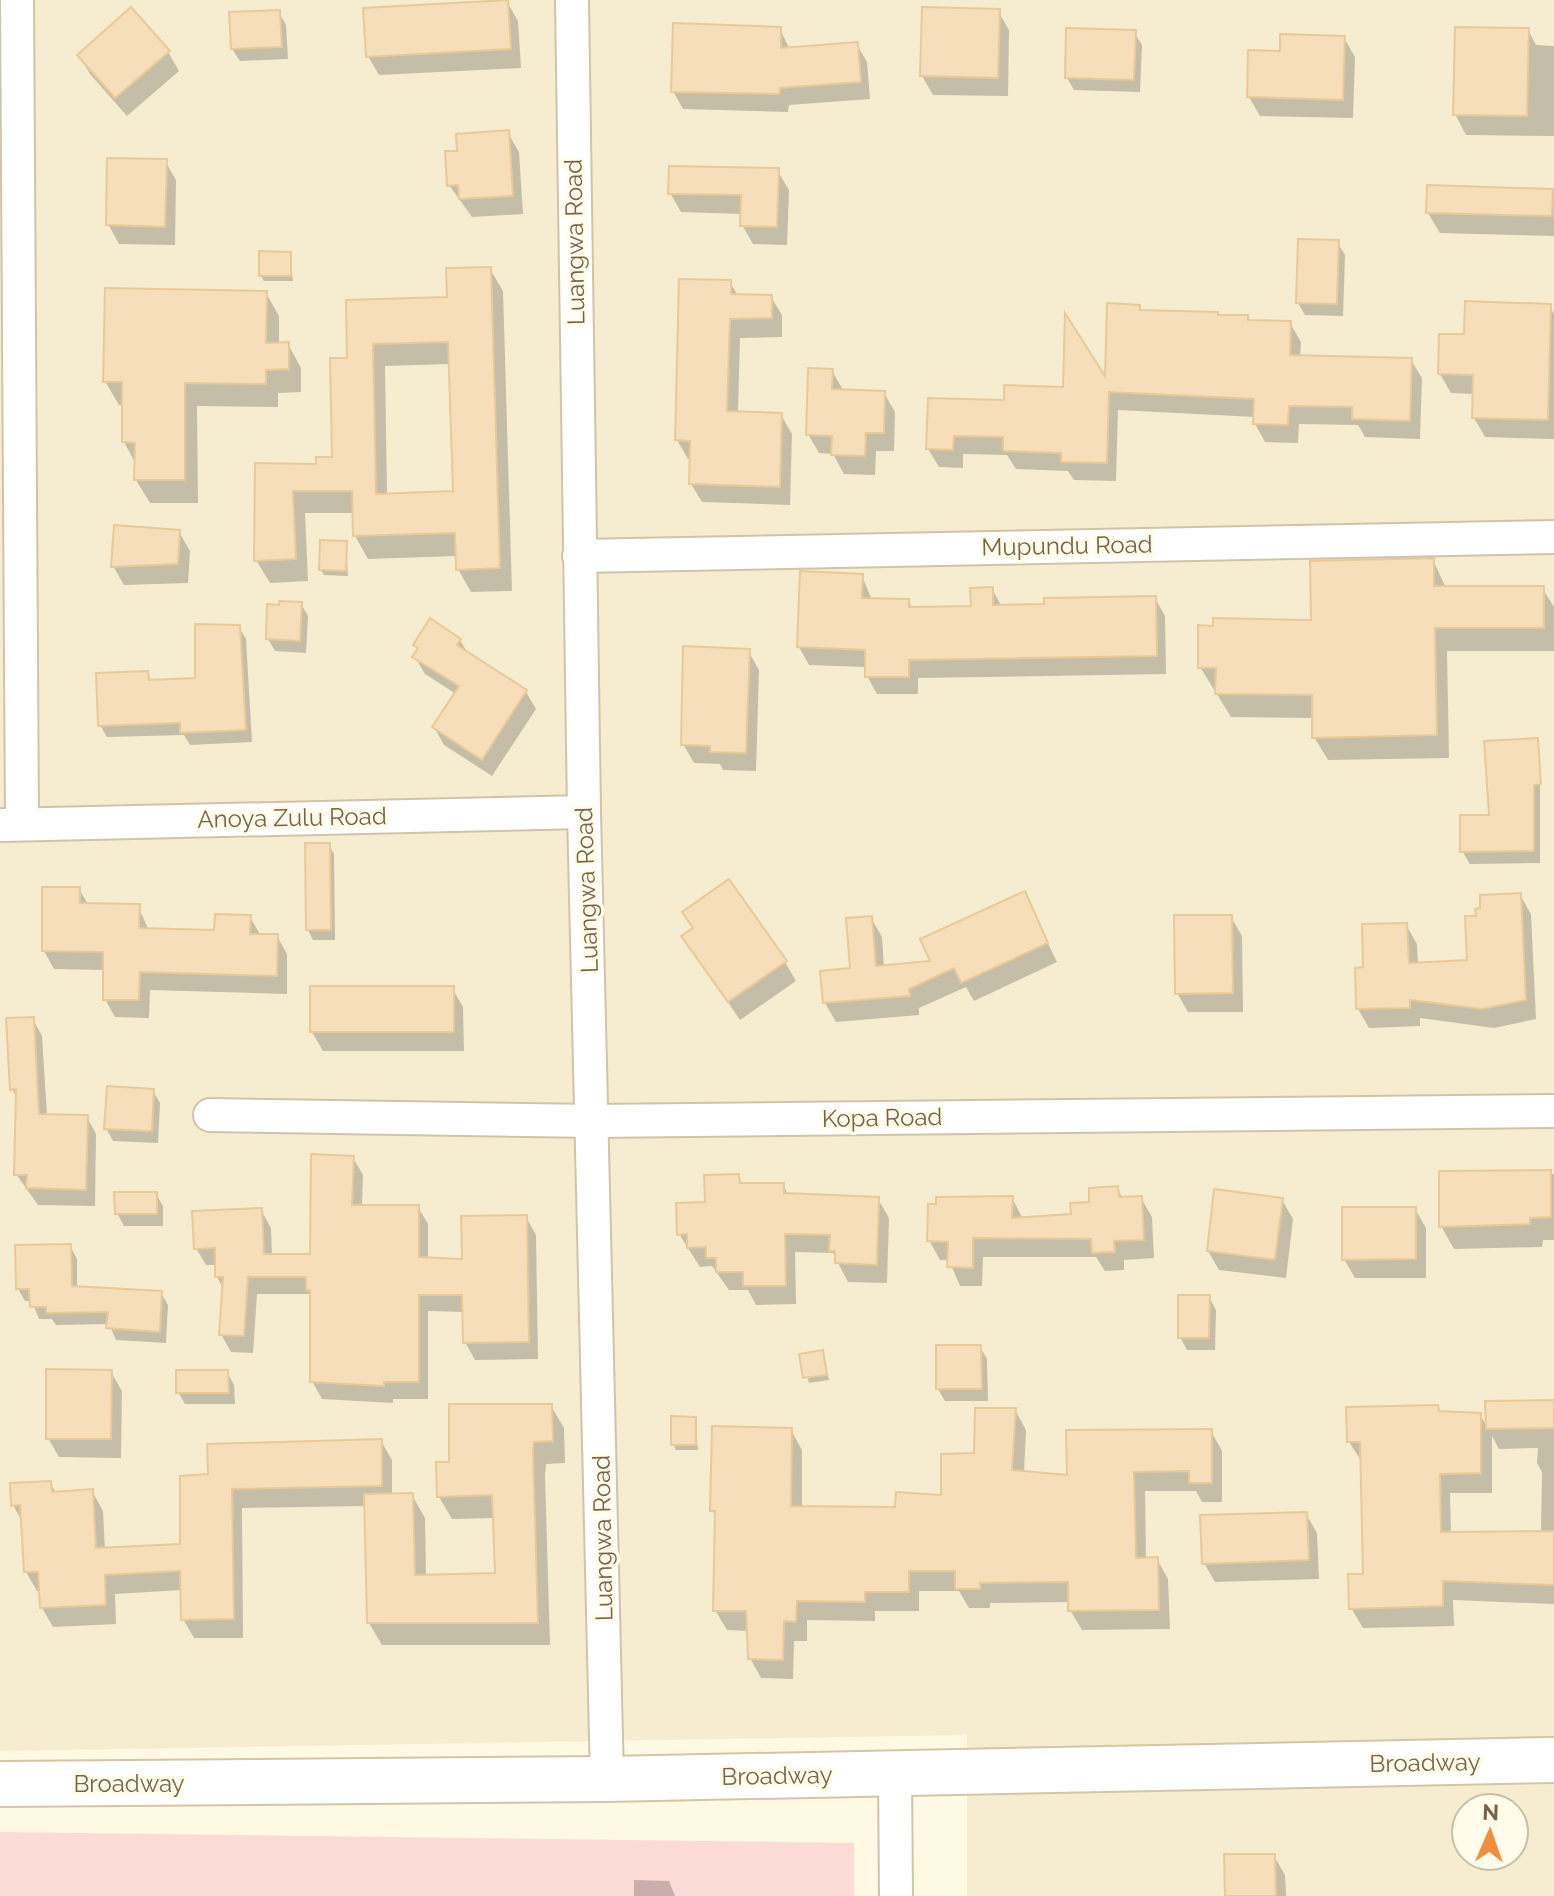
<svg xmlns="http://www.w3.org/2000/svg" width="1554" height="1896" viewBox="0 0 1554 1896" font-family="Raleway,sans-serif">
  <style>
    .residential { fill: #f6edd1; fill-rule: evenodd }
    .medical { fill: #fcdad6 }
    .shadow { fill: #0003; fill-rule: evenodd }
    .building { fill: #f5deb9; stroke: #e9c998; stroke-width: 2; fill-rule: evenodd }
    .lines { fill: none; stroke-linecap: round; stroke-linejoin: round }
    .minor-casing { stroke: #d0c3a9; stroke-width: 36 }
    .secondary-casing { stroke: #d3c5a6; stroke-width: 48 }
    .minor { stroke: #fff; stroke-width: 32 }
    .secondary { stroke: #fff; stroke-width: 44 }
    .labels { text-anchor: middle; stroke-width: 7; stroke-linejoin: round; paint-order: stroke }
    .street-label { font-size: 24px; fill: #786347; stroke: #fffceb }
  </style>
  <rect width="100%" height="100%" fill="#fef9e3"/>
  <path class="residential" d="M0,0H1554V1896H967V1735L0,1751ZM1466,1808H1514V1856H1466Z"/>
  <path class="medical" d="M0,1832L854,1843V1896H0Z"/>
  <g class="shadow">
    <path d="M507,2L518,21L521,68L379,75L368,56Z"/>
    <path d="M998,11L1009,30L1008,96L933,95L922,76Z"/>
    <path d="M279,12L286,25L288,59L240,61L232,49Z"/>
    <path d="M780,29L790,50L857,45L867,62L870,99L789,105L788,112L683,109L673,91Z"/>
    <path d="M1528,30L1536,45L1554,46V136L1466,135L1455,114Z"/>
    <path d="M1134,32L1142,45L1140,92L1074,90L1067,78Z"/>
    <path d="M1344,38L1355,57L1353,118L1260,116L1249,97L1282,53Z"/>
    <path d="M168,52L179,71L127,116L90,74L79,55Z"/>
    <path d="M508,133L519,152L523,214L472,217L449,185L459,153Z"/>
    <path d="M165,161L176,180L175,245L119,244L108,224Z"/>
    <path d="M777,170L789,190L787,245L753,244L742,225V214L681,212L670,193Z"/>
    <path d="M1429,188L1554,191V236L1440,233L1428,213Z"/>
    <path d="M1337,242L1345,255L1343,316L1305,315L1298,303Z"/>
    <path d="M290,254L293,281H264L261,276Z"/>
    <path d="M490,269L503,291L512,591L471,592L458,569L457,556L368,559L355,536L354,513H305L308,581L270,583L256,560L257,465L318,466L334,459L349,360L348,302L449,299ZM451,364L455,493L387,495L385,366Z"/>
    <path d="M730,282L738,296L771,297L782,315V337L740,338L738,413L781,415L792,434L790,505L702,502L691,484L692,459H688L677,440Z"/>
    <path d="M266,293L279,316V344H288L301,368V392L278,393V407L197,406L198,503H150L136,480V464L124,442V405H119L105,381Z"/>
    <path d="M1550,306L1554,314V439L1485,437L1474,418L1475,394L1451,393L1440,374L1466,336Z"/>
    <path d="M1139,307L1142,312L1247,317L1249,322L1290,323L1301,342L1300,357L1411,360L1422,378L1420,439L1365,437L1358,425L1299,424L1298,443L1265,442L1255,424V417L1118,410L1116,481L1074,480L1068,471L1016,469L1007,455L963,454V468L939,467L928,449L1006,402L1107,382Z"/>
    <path d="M832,371L843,390L884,393L895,412L894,451H876L875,475L844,474L833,454L819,453L808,434Z"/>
    <path d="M179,532L190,551L188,583L124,585L113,566Z"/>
    <path d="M346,543L348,576L324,575L321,570Z"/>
    <path d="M1433,560L1446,588H1542L1554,607V651H1447L1449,758L1328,760L1314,737V718L1231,717L1200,667L1313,622Z"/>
    <path d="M862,576L872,600H908L913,609L973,608L992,589L1002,607L1155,598L1165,616L1166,674L918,678V694H877L867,676V667L809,665L799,647Z"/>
    <path d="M301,604L308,616L306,653L275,651L268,639Z"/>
    <path d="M239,627L246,639L252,742L190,745L184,735L107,737L100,725L147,673L152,682L197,680Z"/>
    <path d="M460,640L468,654L526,692L536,709L492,776L444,745L434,727L456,694L425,674L415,657L418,651L415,645Z"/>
    <path d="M748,651L759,670L756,771L723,770L720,764L694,763L683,744Z"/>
    <path d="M1533,740L1540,752V863L1470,864L1462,851L1491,817Z"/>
    <path d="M329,845L334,854L335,940H313L308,930Z"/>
    <path d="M79,889L89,906H138L149,931L216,932L250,917L261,936H277L287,954V994L150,990L149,1018L115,1017L105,999V970L54,969L44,951Z"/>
    <path d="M1024,894L1057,962L974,1001L966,987L919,1008V1015L836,1022L825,1003L852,970L871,918L882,937L884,967L933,963Z"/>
    <path d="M1520,895L1531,914L1536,1019L1494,1028L1420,1018V1026L1369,1028L1358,1009L1406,925L1417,944L1418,964L1469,962L1478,917Z"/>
    <path d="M684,913L785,962L796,981L740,1020L684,937L694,930Z"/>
    <path d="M1231,917L1242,936L1243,1012H1188L1177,993Z"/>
    <path d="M452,988L463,1007L464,1051H323L312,1032Z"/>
    <path d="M33,1019L42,1036L47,1116L87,1117L96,1134L95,1206L38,1205L16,1174L18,1100L12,1089Z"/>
    <path d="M153,1091L160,1103L158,1143L113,1141L106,1128Z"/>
    <path d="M353,1158L363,1175L362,1207H418L428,1224V1260L464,1261L526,1217L536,1235L538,1359L475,1360L465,1342L464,1312L428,1311V1399H393V1403L322,1399L312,1381L310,1294H257L253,1353L231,1352L221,1334L224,1290L217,1277V1265H206L196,1248L261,1210L271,1228L272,1256H312Z"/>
    <path d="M1441,1173L1554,1174V1240H1543L1542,1247L1454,1249L1441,1226Z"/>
    <path d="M738,1176L743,1185H783L789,1196L878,1199L889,1218L887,1283L848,1282L833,1253L795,1252L796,1304L756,1305L748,1290H729L712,1266L700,1267L679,1234Z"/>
    <path d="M1117,1188L1123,1199L1141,1198L1152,1217L1154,1258L1124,1260V1270L1105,1271L1096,1257H983L982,1286H960L949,1260H940L929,1240L961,1196L1012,1198L1023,1219L1073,1216Z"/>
    <path d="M156,1194L163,1206V1226H124L117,1213Z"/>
    <path d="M1282,1200L1293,1219L1286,1278L1219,1270L1208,1251Z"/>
    <path d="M1415,1209L1426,1228V1278H1355L1344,1259Z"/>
    <path d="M70,1246L77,1259V1289L161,1293L168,1305L166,1343L116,1340L109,1324L56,1325L52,1319H39L32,1301H25L18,1289Z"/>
    <path d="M1209,1297L1216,1310L1215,1350H1187L1180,1337Z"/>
    <path d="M980,1347L987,1359L988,1401H945L938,1389Z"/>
    <path d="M822,1352L829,1380L809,1383L802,1355Z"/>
    <path d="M111,1372L122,1391L121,1458L59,1457L48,1438Z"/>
    <path d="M227,1372L234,1385L235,1404H185L178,1392Z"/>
    <path d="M1554,1403V1604L1453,1600L1454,1626L1363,1628L1351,1608L1365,1576L1362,1462L1349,1442L1437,1407L1441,1413L1480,1415L1488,1428ZM1492,1436L1499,1449L1538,1448L1537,1463L1542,1472L1541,1533L1451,1534L1450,1493H1492Z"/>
    <path d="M551,1406L564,1428L565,1463L546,1464L545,1475L550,1645H382L369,1623L366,1506L242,1508L243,1638H194L183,1619L182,1590L115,1594L116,1624L53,1627L42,1608L41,1591H37L26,1572L23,1523L13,1505L50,1483L56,1493L92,1491L103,1511L105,1550L182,1546L210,1476L381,1441L392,1460V1496L412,1495L425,1518L426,1577L497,1575L495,1518L452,1519L439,1497L451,1464Z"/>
    <path d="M1015,1410L1026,1430L1024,1473L1069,1477L1211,1431L1222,1451V1502H1202L1196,1491H1145L1146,1559H1157L1168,1579L1170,1629L1082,1630L1070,1610V1602L990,1603V1608H969L959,1591H919V1611H875V1621L807,1620V1641H794L793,1679L761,1678L750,1658L749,1631L727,1630L715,1610L717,1519L712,1510L791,1430L802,1450V1508L897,1509L943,1497Z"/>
    <path d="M695,1419L698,1450H676L673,1444Z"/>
    <path d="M1306,1514L1317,1533L1319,1579L1215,1582L1204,1563Z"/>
    <path d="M1274,1856L1285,1875L1286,1896H1227Z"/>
    <path d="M634,1880L669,1881L675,1896H634Z"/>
  </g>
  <g class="building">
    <path d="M508,0L511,49L366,57L363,8Z"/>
    <path d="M131,7L170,51L115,98L77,55Z"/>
    <path d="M922,7L1000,9L998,78L920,76Z"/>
    <path d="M280,10L282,47L231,49L229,12Z"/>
    <path d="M673,23L781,27V48L858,42L861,82L780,88L779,94L671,92Z"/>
    <path d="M1455,27L1529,28L1527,116L1453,115Z"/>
    <path d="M1066,28L1136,30L1134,80L1065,78Z"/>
    <path d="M1280,34L1345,36L1343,100L1247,97L1248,50L1280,51Z"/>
    <path d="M509,130L513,196L459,199L458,185L447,186L445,151H457L456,134Z"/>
    <path d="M107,158L167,159L165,227L106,225Z"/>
    <path d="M669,166L779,168L777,227L740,226L741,195L668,194Z"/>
    <path d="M1427,185L1553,189L1552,216L1426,213Z"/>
    <path d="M1298,239L1339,240L1337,304L1296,303Z"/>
    <path d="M259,251L291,252V276H259Z"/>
    <path d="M491,267L500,568L456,570L455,533L353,536L352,491H293L296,559L254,561L255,463L316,464V457H332L330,358H347L346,300L447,297L446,268ZM448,342L453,491L376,494L373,344Z"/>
    <path d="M679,279L731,280V294L772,295V318L730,319L727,411L782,413L780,487L689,484L690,441L675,440Z"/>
    <path d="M105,288L267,291L266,343L289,342V369L266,370V384L185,383V480H134L135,443L122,442V382H103Z"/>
    <path d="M1465,301L1551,304L1548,420L1472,418L1473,375L1438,374L1439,334H1464Z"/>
    <path d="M1107,303L1140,305V310L1218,312V315H1248V320L1291,321L1290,355L1412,358L1410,421L1352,419V407L1289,406L1288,425L1253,424L1254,399L1109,392L1107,463L1061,462V453L1003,451V437L954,436L953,450L926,449L928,398L1004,400V385L1063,387L1065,313L1105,376Z"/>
    <path d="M808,368L833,369L832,389L885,391L884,433H866L865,456L831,455L832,436L806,435Z"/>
    <path d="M114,525L180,530L178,564L111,567Z"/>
    <path d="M320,540L347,541L346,571L319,570Z"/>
    <path d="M1434,558V586H1544V628H1435L1437,735L1312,738V695L1215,694L1216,668H1198V625L1213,626V618L1311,620L1310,561Z"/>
    <path d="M800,571L863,574L862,598L909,599V607L971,606L970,588L993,587V605L1044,604V598L1156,596L1157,656L909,660V677H865V650L797,647Z"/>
    <path d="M279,601L302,602L300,641L266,639L267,604L279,605Z"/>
    <path d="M430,618L461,639L457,645L527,690L482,760L432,727L459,686L412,657L418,648L413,645Z"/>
    <path d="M195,624L240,625L246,730L180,733V723L98,726L96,673L148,671L149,680L195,678Z"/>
    <path d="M683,646L750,649L746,753L710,752V746L681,745Z"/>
    <path d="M1538,738L1541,784L1534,785V851L1460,852V815H1489L1484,741Z"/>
    <path d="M305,843H330L331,930H306Z"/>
    <path d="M729,879L787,961L728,1002L681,936L693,928L682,912Z"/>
    <path d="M42,887H80V903L140,904L139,928L214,930L215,914L251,915L250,934H278L277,976L140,972L139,1000H103V952L42,951Z"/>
    <path d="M1025,891L1048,943L961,983L954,968L909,989L910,996L823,1003L820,971L850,968L846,918L872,916L876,966L930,961L920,939Z"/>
    <path d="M1521,893L1526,1000L1482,1009L1410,1000V1008L1356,1009L1355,968L1363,967L1362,924L1407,923L1409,963L1467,960L1465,916H1476L1475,909L1480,908V895Z"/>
    <path d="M1174,915H1232L1233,993L1175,994Z"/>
    <rect x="310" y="986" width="144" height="46"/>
    <path d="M34,1017L39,1114L88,1115L86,1190L26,1188L27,1175H14L16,1089L10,1090L6,1018Z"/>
    <path d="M107,1086L154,1089L152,1131L104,1129Z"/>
    <path d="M311,1154L354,1156L352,1205H419V1257L462,1259L461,1216L527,1215L529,1342L463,1343L462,1295H419V1382H384V1386L310,1382V1290H306V1277H248L244,1336L219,1335L223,1277H215V1248L194,1249L192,1211L262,1208L264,1254H310Z"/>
    <path d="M1551,1170V1217L1530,1218V1224L1439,1227V1171Z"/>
    <path d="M739,1174L740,1183H784V1193L879,1197L877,1265L835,1263V1251H829L830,1235L785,1234L786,1286H743V1272H716V1258H706V1247L687,1248V1234L677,1235L676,1203L705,1202L704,1175Z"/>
    <path d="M1118,1186L1119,1197L1142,1196L1144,1240L1114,1241L1115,1252L1092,1253L1091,1239L973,1238V1268L947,1267L948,1242L927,1241L928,1204H936V1197L1013,1196L1012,1218L1071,1214L1070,1203L1089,1202V1188Z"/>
    <path d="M1214,1189L1283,1198L1275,1260L1207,1251Z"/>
    <path d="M114,1192H157V1214H115Z"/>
    <path d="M1342,1207H1416V1259L1342,1260Z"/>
    <path d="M71,1244L72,1286L162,1291L160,1332L106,1328L108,1312L46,1313V1307H30L29,1289H16L15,1245Z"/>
    <path d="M1178,1295H1210L1209,1338H1178Z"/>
    <path d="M936,1345H981L982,1389H936Z"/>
    <path d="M823,1350L827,1375L803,1378L799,1354Z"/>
    <path d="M46,1369L112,1370L111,1439H46Z"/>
    <path d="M176,1370H228L229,1393H176Z"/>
    <path d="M1554,1400V1428L1486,1429L1485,1401Z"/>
    <path d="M449,1404H552L553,1441L534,1442L533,1451L538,1623H367L364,1494L413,1493L415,1575L495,1573L492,1495L437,1497L436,1462H449Z"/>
    <path d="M1438,1405L1439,1411L1481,1413V1473L1440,1474L1441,1532L1554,1531V1585L1443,1581V1606L1349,1609L1348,1574H1363L1360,1442H1347L1346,1407Z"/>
    <path d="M975,1408H1016L1012,1470L1067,1475L1066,1430L1212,1429V1483H1189V1471L1134,1472L1136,1558L1158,1557L1159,1610L1068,1611V1582L980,1583V1589H955V1571H909V1592H865V1602L797,1601L796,1622L784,1621L783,1660L748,1659L746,1611H713L715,1511H710L712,1426L792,1428L791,1506L895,1507L896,1492L941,1495V1454L974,1453Z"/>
    <path d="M671,1416L696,1417V1445H671Z"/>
    <path d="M382,1439V1486L232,1489L234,1619L181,1620L180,1571L105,1575L106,1605L40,1608L38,1572H24L20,1505L11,1506L10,1483L51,1481L52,1492L93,1489L96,1548L180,1544V1476L208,1474L207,1444Z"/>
    <path d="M1307,1512L1309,1560L1202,1564L1200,1515Z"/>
    <path d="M1224,1854H1275L1276,1896H1225Z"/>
  </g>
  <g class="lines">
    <g class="minor-casing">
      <g id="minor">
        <path d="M17,0L22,824"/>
        <path d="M572,0L584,812L607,1779"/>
        <path d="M579,556L1554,537"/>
        <path d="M3,825L584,812"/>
        <path d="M210,1115L594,1121L1554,1111"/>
        <path d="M895,1773L896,1896"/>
      </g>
    </g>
    <g class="secondary-casing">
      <path id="secondary" d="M0,1784L607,1779L1554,1760"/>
    </g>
    <use href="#minor" class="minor"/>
    <use href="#secondary" class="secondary"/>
  </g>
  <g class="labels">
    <g class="street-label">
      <text transform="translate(575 242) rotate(-91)" y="8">Luangwa Road</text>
      <text transform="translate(1067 546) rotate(-1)" y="8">Mupundu Road</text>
      <text transform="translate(292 818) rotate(-1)" y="8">Anoya Zulu Road</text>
      <text transform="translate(587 890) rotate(-92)" y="8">Luangwa Road</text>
      <text transform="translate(882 1118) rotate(-1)" y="8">Kopa Road</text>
      <text transform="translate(603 1538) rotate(-91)" y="8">Luangwa Road</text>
      <text transform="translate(1425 1763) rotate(-1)" y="8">Broadway</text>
      <text transform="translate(777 1776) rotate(-1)" y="8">Broadway</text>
      <text x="129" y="1792">Broadway</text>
    </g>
  </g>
  <g transform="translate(1490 1832) rotate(2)"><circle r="38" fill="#fffceb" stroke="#c9bfa9" stroke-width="2"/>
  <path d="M0-6L14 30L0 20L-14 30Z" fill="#f08f40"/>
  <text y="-12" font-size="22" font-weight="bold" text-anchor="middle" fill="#786347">N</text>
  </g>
</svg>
